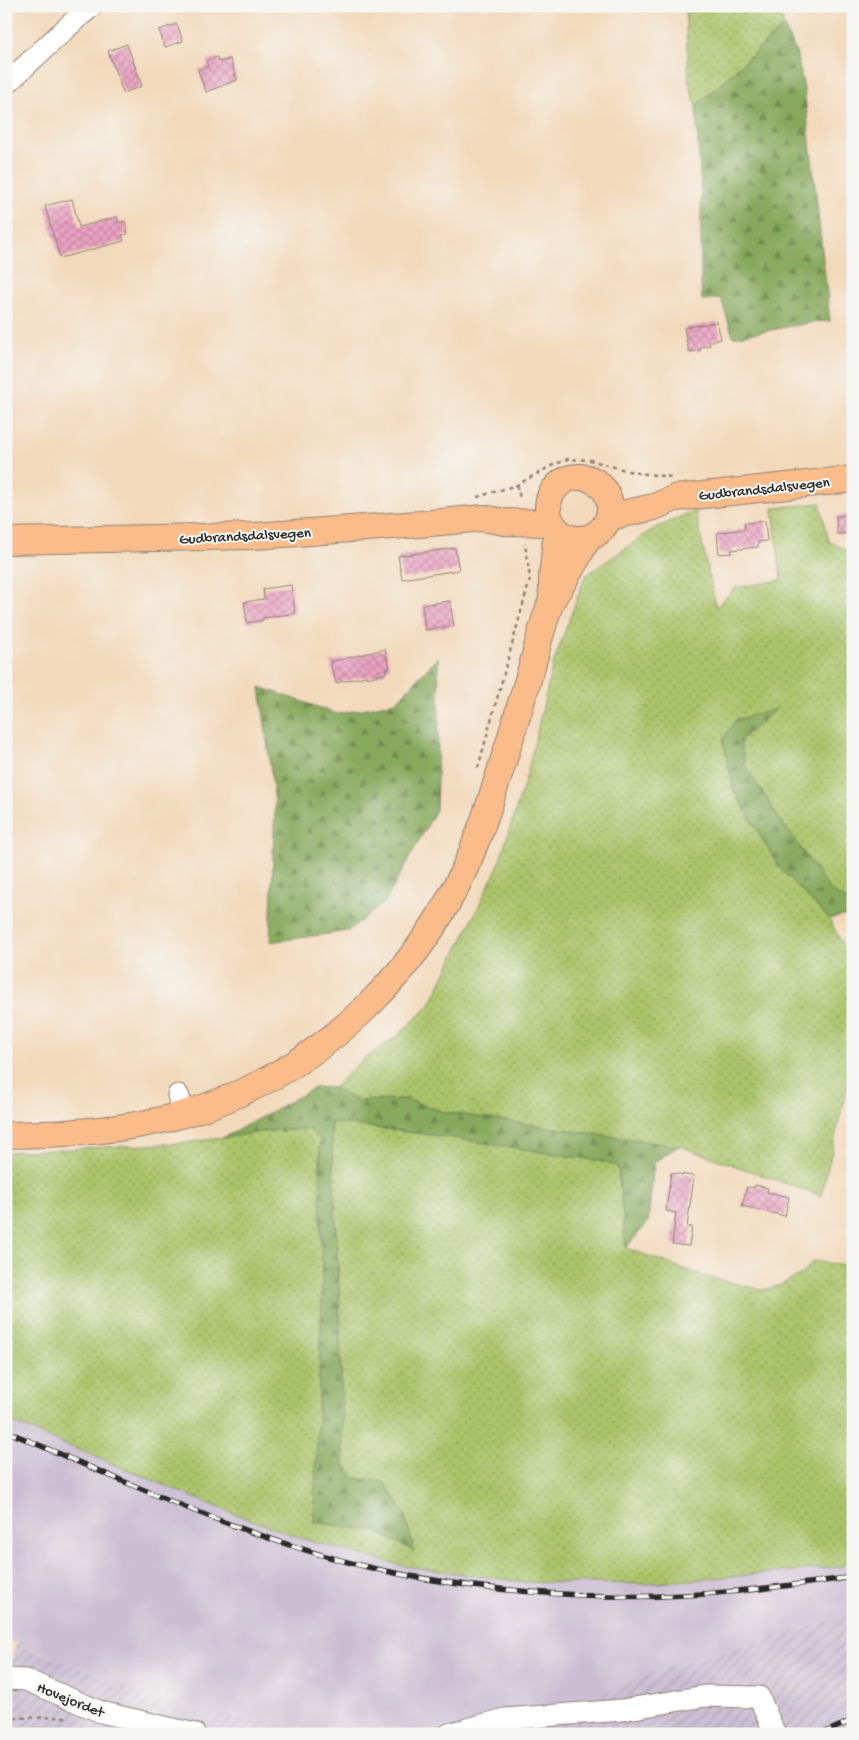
<svg xmlns="http://www.w3.org/2000/svg" width="859" height="1740" viewBox="0 0 859 1740" font-family="'Gochi Hand',sans-serif">
  <style>
    .industrial { fill: url(#industrial-furrows) }
    .railway { fill: #ccbed3 }
    .grass { fill: url(#grass-dots); stroke: #6a774a }
    .forest { fill: url(#forest-firs); stroke: #596a44 }
    .building { fill: url(#building-cross-hatch) }
    .lines { fill: none; stroke-linecap: round; stroke-linejoin: round }
    .minor-casing { stroke: #8f8273; stroke-width: 23 }
    .major-casing { stroke: #8f8273; stroke-width: 28 }
    .path { stroke: #8f8273; stroke-width: 2.5; stroke-dasharray: 4 4; stroke-linecap: butt }
    .minor { stroke: #fff; stroke-width: 21 }
    .major { stroke: #fabc8b; stroke-width: 26 }
    .rail-casing { stroke: #2b2b2b; stroke-width: 5.5 }
    .rail { stroke: #f6f6f2; stroke-width: 4; stroke-dasharray: 11; stroke-linecap: butt }
    .labels { text-anchor: middle; stroke-width: 4; stroke-linejoin: round; paint-order: stroke }
    .street-label { font-size: 15px; fill: #2b2b2b; stroke: #f6f6f2 }
  </style>
  <defs>
    <pattern id="industrial-furrows" width="10" height="10" patternUnits="userSpaceOnUse" patternTransform="scale(1.25)"><rect width="10" height="10" fill="#ccbed3"/><path d="M-1 1l2-2M0 10L10 0M9 11l2-2" fill="none" stroke="#afa3b5"/></pattern>
    <pattern id="grass-dots" width="8" height="8" patternUnits="userSpaceOnUse" patternTransform="scale(1.25)"><rect width="8" height="8" fill="#aac369"/><path d="M2 2h.1M6 6h.1" fill="none" stroke="#8b9f57" stroke-width="1.8" stroke-linecap="round"/></pattern>
    <pattern id="forest-firs" width="22" height="20" patternUnits="userSpaceOnUse" patternTransform="scale(1.25)"><rect width="22" height="20" fill="#87a95d"/><path d="M5 1l3.5 6h-7zM16 11l3.5 6h-7z" fill="#6f8a4d"/></pattern>
    <pattern id="building-cross-hatch" width="8" height="8" patternUnits="userSpaceOnUse" patternTransform="scale(1.25)"><rect width="8" height="8" fill="#eca3c3"/><path d="M0 0l8 8M0 8l8-8" fill="none" stroke="#bf859f"/></pattern>
  </defs>
  <rect width="100%" height="100%" fill="#f6f6f2"/>
  <filter id="ink" filterUnits="userSpaceOnUse"><feTurbulence type="fractalNoise" baseFrequency=".02" numOctaves="2"/><feDisplacementMap in="SourceGraphic" scale="10" xChannelSelector="R" yChannelSelector="G"/><feConvolveMatrix kernelMatrix="1 2 1 2 8 2 1 2 1" color-interpolation-filters="sRGB"/></filter>
  <filter id="wash" filterUnits="userSpaceOnUse"><feTurbulence type="fractalNoise" baseFrequency=".0096" numOctaves="4" result="noise"/><feDisplacementMap in="SourceGraphic" scale="20" xChannelSelector="R" yChannelSelector="G"/><feGaussianBlur stdDeviation="1.12" result="paint"/><feColorMatrix in="noise" values="0 0 0 0 0 0 0 0 0 0 0 0 0 0 0 0 0 1.4 0 .05"/><feComposite in="paint" operator="in"/></filter>
  <g filter="url(#wash)">
    <rect width="100%" height="100%" fill="#f3d9bb"/>
    <g class="industrial">
      <path d="M853,1614V1734H495L501,1733L670,1665Z"/>
      <path d="M17,1644L191,1709L329,1734H6V1673Z"/>
    </g>
    <path class="railway" d="M6,1420L227,1511L304,1539L403,1566L524,1582L645,1584L838,1567L853,1562V1614L670,1665L501,1733L329,1734L191,1710L6,1639Z"/>
    <g class="grass">
      <path d="M685,6H777L784,26L696,106L689,83Z"/>
      <path d="M820,503L829,542L841,547L853,556V904L831,891L778,817L745,765L740,740L775,709L723,739L734,791L779,867L829,919L853,963V1035L848,1084L821,1196L679,1146L443,1112L406,1099L358,1101L333,1088L360,1062L397,1036L429,1006L470,924L498,866L527,774L553,664L585,576L653,529L695,510L716,607L735,588L781,580L773,508Z"/>
      <path d="M331,1122L447,1137L607,1162L618,1167L626,1248L704,1276L764,1290L781,1285L803,1273L813,1261L853,1266V1562L838,1567L645,1584L524,1582L403,1566L304,1539L227,1511L6,1420V1152L184,1143L268,1131L309,1129L320,1140L322,1300L314,1522L375,1531L413,1550L404,1512L353,1478L343,1462L339,1291Z"/>
    </g>
    <g class="forest">
      <path d="M784,26L796,52L804,88L830,321L814,322L733,337L721,298L702,300L701,280V191L696,106Z"/>
      <path d="M438,657L439,710L436,810L385,902L348,931L270,942L275,802L260,687L338,714L396,702Z"/>
      <path d="M776,709L740,740L745,765L778,817L831,891L853,904V914L829,919L779,867L734,791L723,739L736,720Z"/>
      <path d="M316,1087L333,1088L358,1101L406,1099L443,1112L679,1146L654,1162L648,1222L626,1248L618,1167L607,1162L447,1137L331,1122L339,1291L343,1462L354,1478L384,1482L404,1512L414,1551L375,1531L314,1522L322,1300L320,1140L309,1129L268,1131L223,1138Z"/>
    </g>
    <g id="blocks">
      <g class="building">
        <path d="M177,24L183,41L165,47L159,30Z"/>
        <path d="M127,44L142,86L123,93L108,51Z"/>
        <path d="M217,57L219,62L230,59L237,80L206,92L198,70L208,66L206,61Z"/>
        <path d="M72,199L79,227L117,217L119,223L125,221L128,234L122,235L124,241L60,258L45,206Z"/>
        <path d="M717,322L721,339L709,342L710,345L700,347L701,350L689,352L684,328Z"/>
        <path d="M853,515V533L837,534L836,516Z"/>
        <path d="M765,521L767,541L758,542V547L731,550L732,553L719,554L717,533L745,529L744,523Z"/>
        <path d="M455,548L459,570L402,579L398,556Z"/>
        <path d="M291,585L295,613L263,618V620L247,623L244,602L264,599L263,589Z"/>
        <path d="M450,601L454,626L425,630L422,605Z"/>
        <path d="M385,649L390,668L385,669L386,673L367,678L366,676L336,683L330,662Z"/>
        <path d="M671,1173L694,1176L687,1227H692L689,1246L672,1244L676,1213L666,1211Z"/>
        <path d="M755,1185L768,1188L767,1192L789,1197L785,1216L742,1206L747,1187L754,1188Z"/>
      </g>
    </g>
  </g>
  <g filter="url(#ink)">
    <use href="#blocks" fill-opacity="0" stroke="#8f8273" stroke-width="1"/>
    <g class="lines">
      <g class="minor-casing">
        <g id="minor">
          <path d="M6,84L75,20L92,6"/>
          <path d="M178,1095L184,1114"/>
          <path d="M6,1679L26,1680L101,1712L195,1734"/>
          <path d="M449,1734L505,1719L622,1710L705,1696L759,1697L775,1734"/>
        </g>
      </g>
      <g class="major-casing">
        <g id="major">
          <circle cx="579" cy="508" r="31"/>
          <path d="M609,517L654,507L675,498L853,479"/>
          <path d="M6,541L255,536L420,524L483,518L504,522L551,523"/>
          <path d="M552,599V578L557,530"/>
          <path d="M6,1135C66,1134 127,1131 184,1114C322,1073 432,966 480,831C499,779 514,726 530,673C537,649 542,625 551,602C554,595 559,589 563,582C572,568 580,553 588,538"/>
        </g>
      </g>
      <g class="path">
        <path d="M517,485L520,499"/>
        <path d="M477,497L517,485L551,466L568,459L590,460L632,472L671,477"/>
        <path d="M478,768L530,579L525,543"/>
        <path d="M6,1718L67,1717"/>
      </g>
      <use href="#minor" class="minor"/>
      <use href="#major" class="major"/>
      <g class="rail-casing">
        <g id="rail">
          <path d="M6,1431C127,1482 248,1540 376,1569C452,1586 530,1594 607,1596C688,1599 773,1588 853,1577"/>
          <path d="M821,1734L853,1720"/>
        </g>
      </g>
      <use href="#rail" class="rail"/>
    </g>
  </g>
  <g class="labels">
    <g class="street-label">
      <text transform="translate(764 488) rotate(-6)" y="5">Gudbrandsdalsvegen</text>
      <text transform="translate(245 535) rotate(-3)" y="5">Gudbrandsdalsvegen</text>
      <text transform="translate(71 1699) rotate(22)" y="5">Hovejordet</text>
    </g>
  </g>
  <rect width="859" height="1740" fill="none" stroke="#f6f6f2" stroke-width="25"/>
</svg>
